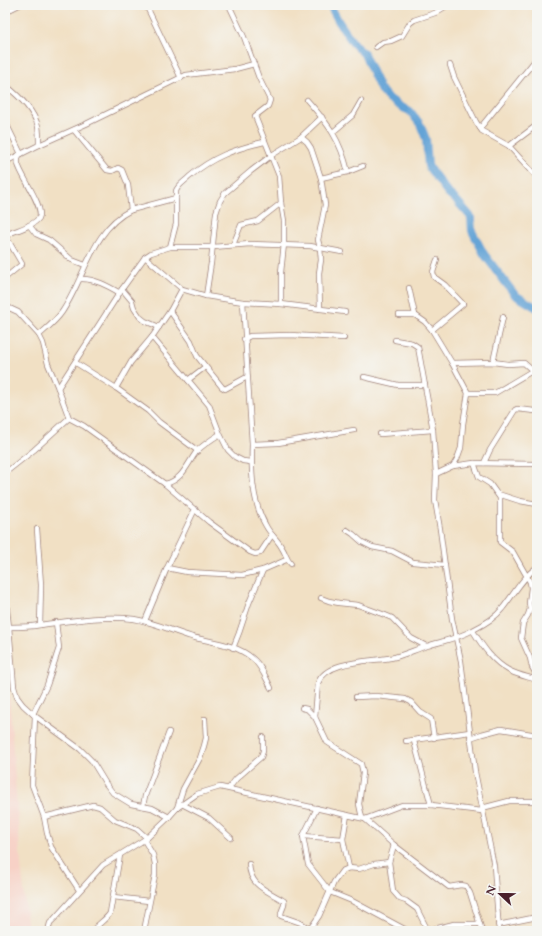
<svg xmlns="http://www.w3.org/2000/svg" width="542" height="936" viewBox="0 0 542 936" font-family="Cardo,serif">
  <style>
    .built { fill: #f7d1c6 }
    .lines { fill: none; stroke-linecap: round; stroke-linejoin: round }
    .river { stroke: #64a3d6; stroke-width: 8 }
    .street-casing { stroke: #9e8078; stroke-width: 6 }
    .street { stroke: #fff; stroke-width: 4.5 }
  </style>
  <rect width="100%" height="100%" fill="#f6f6f2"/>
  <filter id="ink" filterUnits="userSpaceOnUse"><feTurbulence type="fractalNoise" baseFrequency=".025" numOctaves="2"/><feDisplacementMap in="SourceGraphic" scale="8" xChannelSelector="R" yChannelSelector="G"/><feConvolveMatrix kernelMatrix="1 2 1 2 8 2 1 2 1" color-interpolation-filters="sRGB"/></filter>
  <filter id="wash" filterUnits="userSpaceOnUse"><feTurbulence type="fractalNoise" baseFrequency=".012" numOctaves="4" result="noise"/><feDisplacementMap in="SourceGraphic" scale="16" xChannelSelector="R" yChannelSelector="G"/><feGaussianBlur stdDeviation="0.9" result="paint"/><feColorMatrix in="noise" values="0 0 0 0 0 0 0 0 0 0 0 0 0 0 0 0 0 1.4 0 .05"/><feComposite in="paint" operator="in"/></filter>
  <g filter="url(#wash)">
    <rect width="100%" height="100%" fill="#f1e0c4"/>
    <path class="built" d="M5,633L21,865L28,931H5Z"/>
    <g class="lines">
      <path class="river" d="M332,5V9L339,22L353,43L364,54L380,89L387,97L401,107L410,111L420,124L426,139L428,166L448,193L457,201L471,217L472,231L484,254L515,295L537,308"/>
    </g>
  </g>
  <g filter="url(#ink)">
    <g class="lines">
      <g class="street-casing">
        <g id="street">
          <path d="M146,5L181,78"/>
          <path d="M229,5L244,37L259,78L270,100L268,106L255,116L279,176L281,203L284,221V244L281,272V304"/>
          <path d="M5,12L19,5"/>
          <path d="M376,47L383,42L391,41L402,36L410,23L414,20L435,13L448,5"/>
          <path d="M450,65L454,77L476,122L482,131L509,146L537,177"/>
          <path d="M5,85C18,95 33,109 38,126C39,132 39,139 39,145"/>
          <path d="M307,100C329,125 340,139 348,172"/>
          <path d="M5,121L21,154"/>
          <path d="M480,128L537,58"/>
          <path d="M74,130L107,170L112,171L118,168L122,170L128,185L131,210"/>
          <path d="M333,132L353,115L361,101"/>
          <path d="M301,137L307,142L311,148L321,178L325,205L318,240L320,248L321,260L319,273L320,309"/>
          <path d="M509,146L537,125"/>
          <path d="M5,162L39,145L86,124L186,75L235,69L254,64"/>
          <path d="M321,178L348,172L363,166"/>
          <path d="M29,225L36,234L49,240L72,260L85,265"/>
          <path d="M5,235L22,264L5,278"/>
          <path d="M6,235C16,230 32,227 39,218C45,208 21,176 18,164C17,161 18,158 19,155"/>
          <path d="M233,245L241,225L258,221L281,203"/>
          <path d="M170,247L176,224V191C178,185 184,182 189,177C212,157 235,149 264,142"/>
          <path d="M145,257L182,289L206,296L243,302L281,304L345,312"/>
          <path d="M534,269L537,266"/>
          <path d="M80,279C94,278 108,286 120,293"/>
          <path d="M409,288L415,315L425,322L432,330L452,363L468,393L463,424L461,448L457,459L453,466L436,474L435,500L440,529L452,619L461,661L475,772L494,866L499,931"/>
          <path d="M122,289L132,301L134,308L140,317L145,321L159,327"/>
          <path d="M206,296L211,263L216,213L220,201L225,193L251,171L272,155L301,137L322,117"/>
          <path d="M243,302L252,444C251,471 252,502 266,526C270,534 278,540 282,548C286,554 286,559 291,564"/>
          <path d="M5,306L18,312L39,335L43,343L48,364L58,388L69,418L84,426L165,484L209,522L250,552L255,554L260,553L272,535"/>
          <path d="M170,311L191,341L197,356L222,387L225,389L247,377"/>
          <path d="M399,315H415"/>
          <path d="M432,330L463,304L445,285L434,277L433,272L437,260"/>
          <path d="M39,335C47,328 56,321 62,312C85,278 92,229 131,210L176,198"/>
          <path d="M152,337L209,405L220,434L228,450L235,457L243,461L251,462"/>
          <path d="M244,339L250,336L290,335L344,338"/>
          <path d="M395,340L412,343L418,347L433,430L436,474"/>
          <path d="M493,362L503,317"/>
          <path d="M76,363L116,388L148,411L159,422L198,451"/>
          <path d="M452,363L493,362L508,364L524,363L533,371L537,383"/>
          <path d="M364,377L398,385H425"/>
          <path d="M188,380L205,367"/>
          <path d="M58,388L122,289L145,257L151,253L170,247H213L250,244L310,246L342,252"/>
          <path d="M116,388L131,362L152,337L170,311L182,289"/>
          <path d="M468,393H495L537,368"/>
          <path d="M380,434L433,430"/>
          <path d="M252,444L278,443L354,430"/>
          <path d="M474,463L479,477L490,484L500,498V542L513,552L530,582L531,588L529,603L530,609L528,615L523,623L521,638L530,658L532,667L537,676"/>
          <path d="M484,463L490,450L515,410L517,409L535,411L537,410"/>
          <path d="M453,466L474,463L537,464"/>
          <path d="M5,473L34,450L69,418"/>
          <path d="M165,484C183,480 187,464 197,451C204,444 212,439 220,434"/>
          <path d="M498,494L520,501L537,504"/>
          <path d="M37,529L41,585L40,625"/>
          <path d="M347,530L353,534L362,542L372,547L392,551L413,562L445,565"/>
          <path d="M167,568L187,572L242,575L263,570L286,560"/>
          <path d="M5,593L9,627L14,687L17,697L23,705L35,716L80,749L92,761L106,784L113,793L131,804L152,808L169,817"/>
          <path d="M321,598L329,601L339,603L358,605L385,615L392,618L411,638L426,646"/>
          <path d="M145,621L167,568L195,509"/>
          <path d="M9,627C19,627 30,627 40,625C70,621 103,615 134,619C154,622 172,631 192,637C211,642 236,644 252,658C261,665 266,678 271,688"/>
          <path d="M473,631C483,647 493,662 510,671C518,675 528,677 537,680"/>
          <path d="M233,648L239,633L249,603L263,570"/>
          <path d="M356,697L376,696L405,699L411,702L420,712L431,719L434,738"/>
          <path d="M302,708L307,709L315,717L327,742L361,764L363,773L359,804L362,818"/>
          <path d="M33,714L47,685L59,648L56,622"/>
          <path d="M35,716L32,785L44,817L47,833L51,847L79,890"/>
          <path d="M315,717L318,683C327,659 374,662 395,657C406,654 417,649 427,646C443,641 459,638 473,630C483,625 496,617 502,609C514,594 522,578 537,567"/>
          <path d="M470,738L482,734L501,729L537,735"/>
          <path d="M406,741L470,732"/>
          <path d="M414,741L431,805"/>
          <path d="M229,788L236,779L261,757L263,751V737"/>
          <path d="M182,804L209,818L231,838"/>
          <path d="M143,806L145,796L169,732"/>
          <path d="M177,808L183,789L200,758L204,746L206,738L205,719"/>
          <path d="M317,808L303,836L308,864L330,892L352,901L408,931"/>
          <path d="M482,808L509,801H537"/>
          <path d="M347,815L343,839L349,868"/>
          <path d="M44,817L93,805L100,807L115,820L137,829L147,838"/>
          <path d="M365,819L402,805H431L482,811"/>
          <path d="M303,836L343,839"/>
          <path d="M394,845L389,862L393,891L400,899L406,901L417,909L428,931"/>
          <path d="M249,864C250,887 267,890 284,901C286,906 280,910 281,916L301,923L312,931"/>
          <path d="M537,884V901"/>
          <path d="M113,897L149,901"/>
          <path d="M498,925L537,917"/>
          <path d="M310,929L319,916L334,882L342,871L349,868L359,869L374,864L389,862"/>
          <path d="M48,931L50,923L54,919L103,865L147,838L169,817L177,808L197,794L220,787L365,819L394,845L449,887L461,885L466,886L470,893L482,931"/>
          <path d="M93,931C97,924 106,920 110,913L120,855"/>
          <path d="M144,931L155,875V864L153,855L144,840"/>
          <path d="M426,931L454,924H479"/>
        </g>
      </g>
      <use href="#street" class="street"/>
    </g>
  </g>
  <rect width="542" height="936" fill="none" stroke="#f6f6f2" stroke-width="20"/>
  <g transform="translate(500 894) rotate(292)" stroke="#f6f6f2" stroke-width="3" paint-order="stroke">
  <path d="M0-3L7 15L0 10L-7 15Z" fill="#4a1f2b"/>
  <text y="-6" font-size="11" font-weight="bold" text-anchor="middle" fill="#4a1f2b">N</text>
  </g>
</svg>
